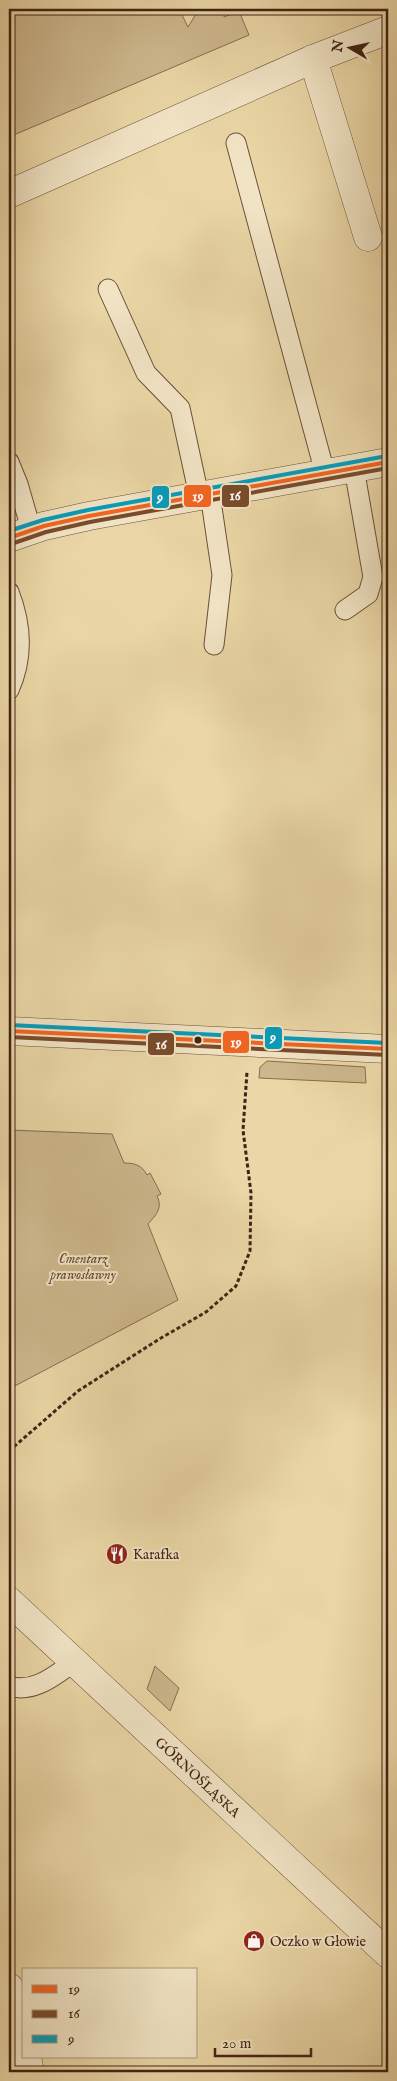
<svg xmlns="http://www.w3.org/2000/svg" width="397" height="2081" viewBox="0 0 397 2081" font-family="'IM FELL English',serif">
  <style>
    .green { fill: #cdb78d; stroke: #886c50 }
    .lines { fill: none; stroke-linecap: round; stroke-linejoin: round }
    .service-casing { stroke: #6c4f38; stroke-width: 21 }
    .minor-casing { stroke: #6c4f38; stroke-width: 29 }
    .tertiary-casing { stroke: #6c4f38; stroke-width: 29 }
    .path { stroke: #422214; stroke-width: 3; stroke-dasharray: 4 2.5; stroke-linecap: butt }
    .service { stroke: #f1e4c5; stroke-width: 19 }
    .minor { stroke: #f1e4c5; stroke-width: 28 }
    .tertiary { stroke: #f1e4c5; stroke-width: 28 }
    .bus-1-casing { stroke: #f1e4c5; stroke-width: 8 }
    .bus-2-casing { stroke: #f1e4c5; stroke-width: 8 }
    .bus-3-casing { stroke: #f1e4c5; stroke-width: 8 }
    .bus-1 { stroke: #f26522; stroke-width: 4 }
    .bus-2 { stroke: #7a4b2a; stroke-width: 4 }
    .bus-3 { stroke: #079cbb; stroke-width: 4 }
    .bus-dot { fill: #422214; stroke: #f1e4c5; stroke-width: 2 }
    .labels { text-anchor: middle; stroke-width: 4; stroke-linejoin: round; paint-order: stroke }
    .park-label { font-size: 14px; font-style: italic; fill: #654732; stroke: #f1e4c5 }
    .poi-label { font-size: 14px; fill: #422214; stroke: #f1e4c5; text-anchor: start }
    .street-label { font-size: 14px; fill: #422214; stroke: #f1e4c5 }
    .line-badge { stroke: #f1e4c5; stroke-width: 2 }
    .badge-label { font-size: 14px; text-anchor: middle; font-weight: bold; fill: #fff }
  </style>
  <rect width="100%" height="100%" fill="#ead6a6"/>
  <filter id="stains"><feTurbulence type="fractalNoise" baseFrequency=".004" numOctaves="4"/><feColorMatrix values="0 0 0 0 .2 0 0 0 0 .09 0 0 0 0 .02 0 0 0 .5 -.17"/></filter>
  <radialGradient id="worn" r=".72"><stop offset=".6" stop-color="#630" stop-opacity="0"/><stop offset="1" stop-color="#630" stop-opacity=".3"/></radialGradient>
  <g class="green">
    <path d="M9,9H179L188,27L199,9H225L224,17L239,11L249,35L9,137Z"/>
    <path d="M267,1061L365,1067L366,1083L259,1078L260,1067Z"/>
    <path d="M9,1130L112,1134L124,1163C134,1163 142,1165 147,1175L150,1173L161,1194L157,1196C163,1208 156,1215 148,1224L178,1300L9,1389Z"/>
    <path d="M155,1666L179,1688L170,1711L147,1689Z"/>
  </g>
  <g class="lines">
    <g class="service-casing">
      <g id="service">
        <path d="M236,143L325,473"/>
        <path d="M108,289L146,373L180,408L199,496"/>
        <path d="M9,462L18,484L31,529"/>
        <path d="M210,494L222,575L214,645"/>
        <path d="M9,592C22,625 24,657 9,690"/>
        <path d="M345,610L368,594L373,577L354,468"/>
        <path d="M9,1686C34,1694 55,1675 74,1662"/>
      </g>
    </g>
    <g class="minor-casing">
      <g id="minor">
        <path d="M313,59L368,237"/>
        <path d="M9,194L313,59L388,30"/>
        <path d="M9,1987L24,2046"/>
        <path d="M27,2057L30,2072"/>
      </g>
    </g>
    <g class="tertiary-casing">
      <g id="tertiary">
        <path d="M9,538L44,526L89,516L388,462"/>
        <path d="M9,1031L388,1049"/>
        <path d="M9,1601L388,1954"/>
      </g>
    </g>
    <path class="path" d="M9,1451L78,1391L161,1338L206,1312L236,1286L250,1251L251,1193L243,1130L247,1072"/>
    <use href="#service" class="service"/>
    <use href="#minor" class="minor"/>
    <use href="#tertiary" class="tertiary"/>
    <g class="bus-1-casing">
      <g id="bus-1">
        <path d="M9,538L44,526L89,516L388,462"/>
        <path d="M9,1031L388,1049"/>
      </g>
    </g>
    <g class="bus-2-casing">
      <g id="bus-2">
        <path d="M11,544L46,532L90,522L388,468"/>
        <path d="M9,1037L388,1055"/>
      </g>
    </g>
    <g class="bus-3-casing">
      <g id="bus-3">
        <path d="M9,531L43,520L88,510L387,456"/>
        <path d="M9,1025L388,1043"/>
      </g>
    </g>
    <use href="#bus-1" class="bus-1"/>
    <use href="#bus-2" class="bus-2"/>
    <use href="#bus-3" class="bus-3"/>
  </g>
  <defs>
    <g id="restaurant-disc" transform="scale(1.125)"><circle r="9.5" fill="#8f2418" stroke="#f1e4c5"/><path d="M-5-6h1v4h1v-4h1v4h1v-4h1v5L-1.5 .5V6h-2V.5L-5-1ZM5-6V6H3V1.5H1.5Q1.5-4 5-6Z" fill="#fff"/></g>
    <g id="shop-disc" transform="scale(1.125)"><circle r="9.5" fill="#8f2418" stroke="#f1e4c5"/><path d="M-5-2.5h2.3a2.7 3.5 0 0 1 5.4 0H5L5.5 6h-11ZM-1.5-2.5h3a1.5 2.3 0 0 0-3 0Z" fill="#fff"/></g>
  </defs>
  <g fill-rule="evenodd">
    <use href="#restaurant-disc" x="117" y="1554"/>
    <use href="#shop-disc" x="254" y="1941"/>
  </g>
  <circle class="bus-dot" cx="198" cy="1040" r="4.5"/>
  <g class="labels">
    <g class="park-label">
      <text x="83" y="1263">Cmentarz<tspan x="83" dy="16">prawosławny</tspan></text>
    </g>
    <g class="poi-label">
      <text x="133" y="1559">Karafka</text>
      <text x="270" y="1946">Oczko w Głowie</text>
    </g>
    <g class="street-label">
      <text transform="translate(198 1777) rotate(43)" y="5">GÓRNOŚLĄSKA</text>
    </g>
  </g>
  <g class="line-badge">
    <rect x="221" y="484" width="29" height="24" rx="5" fill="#7a4b2a"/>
    <rect x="183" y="484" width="29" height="24" rx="5" fill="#f26522"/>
    <rect x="151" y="485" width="19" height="24" rx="5" fill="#079cbb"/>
    <rect x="264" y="1026" width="19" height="24" rx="5" fill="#079cbb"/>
    <rect x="222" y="1030" width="28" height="24" rx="5" fill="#f26522"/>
    <rect x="147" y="1032" width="28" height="24" rx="5" fill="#7a4b2a"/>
  </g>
  <g class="badge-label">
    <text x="235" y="500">16</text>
    <text x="198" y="501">19</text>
    <text x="160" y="502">9</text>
    <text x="273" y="1042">9</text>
    <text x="236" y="1047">19</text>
    <text x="161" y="1049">16</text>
  </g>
  <rect width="397" height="2081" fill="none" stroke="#ead6a6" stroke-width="30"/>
  <rect x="10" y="10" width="377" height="2061" fill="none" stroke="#422214" stroke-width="2.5"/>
  <rect x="15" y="15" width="367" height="2051" fill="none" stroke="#422214"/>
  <rect x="22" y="1968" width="175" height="90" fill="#f1e4c5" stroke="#ab967e"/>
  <rect x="32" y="1985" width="25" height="8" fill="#f26522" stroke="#ab967e"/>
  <text x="68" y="1994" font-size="15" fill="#422214">19</text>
  <rect x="32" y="2010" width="25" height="8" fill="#7a4b2a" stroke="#ab967e"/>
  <text x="68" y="2018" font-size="15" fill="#422214">16</text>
  <rect x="32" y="2035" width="25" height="8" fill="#079cbb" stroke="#ab967e"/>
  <text x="68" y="2044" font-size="15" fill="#422214">9</text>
  <g transform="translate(350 48) rotate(279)" stroke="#f1e4c5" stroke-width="4" paint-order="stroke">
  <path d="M0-4L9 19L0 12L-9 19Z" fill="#422214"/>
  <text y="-8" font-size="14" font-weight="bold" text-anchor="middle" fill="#422214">N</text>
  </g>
  <path d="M215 2048v8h96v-8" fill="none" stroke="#422214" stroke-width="2.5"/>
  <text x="222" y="2048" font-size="15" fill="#422214" stroke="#f1e4c5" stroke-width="4" paint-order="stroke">20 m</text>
  <rect width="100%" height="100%" filter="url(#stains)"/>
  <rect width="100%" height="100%" fill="url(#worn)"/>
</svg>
